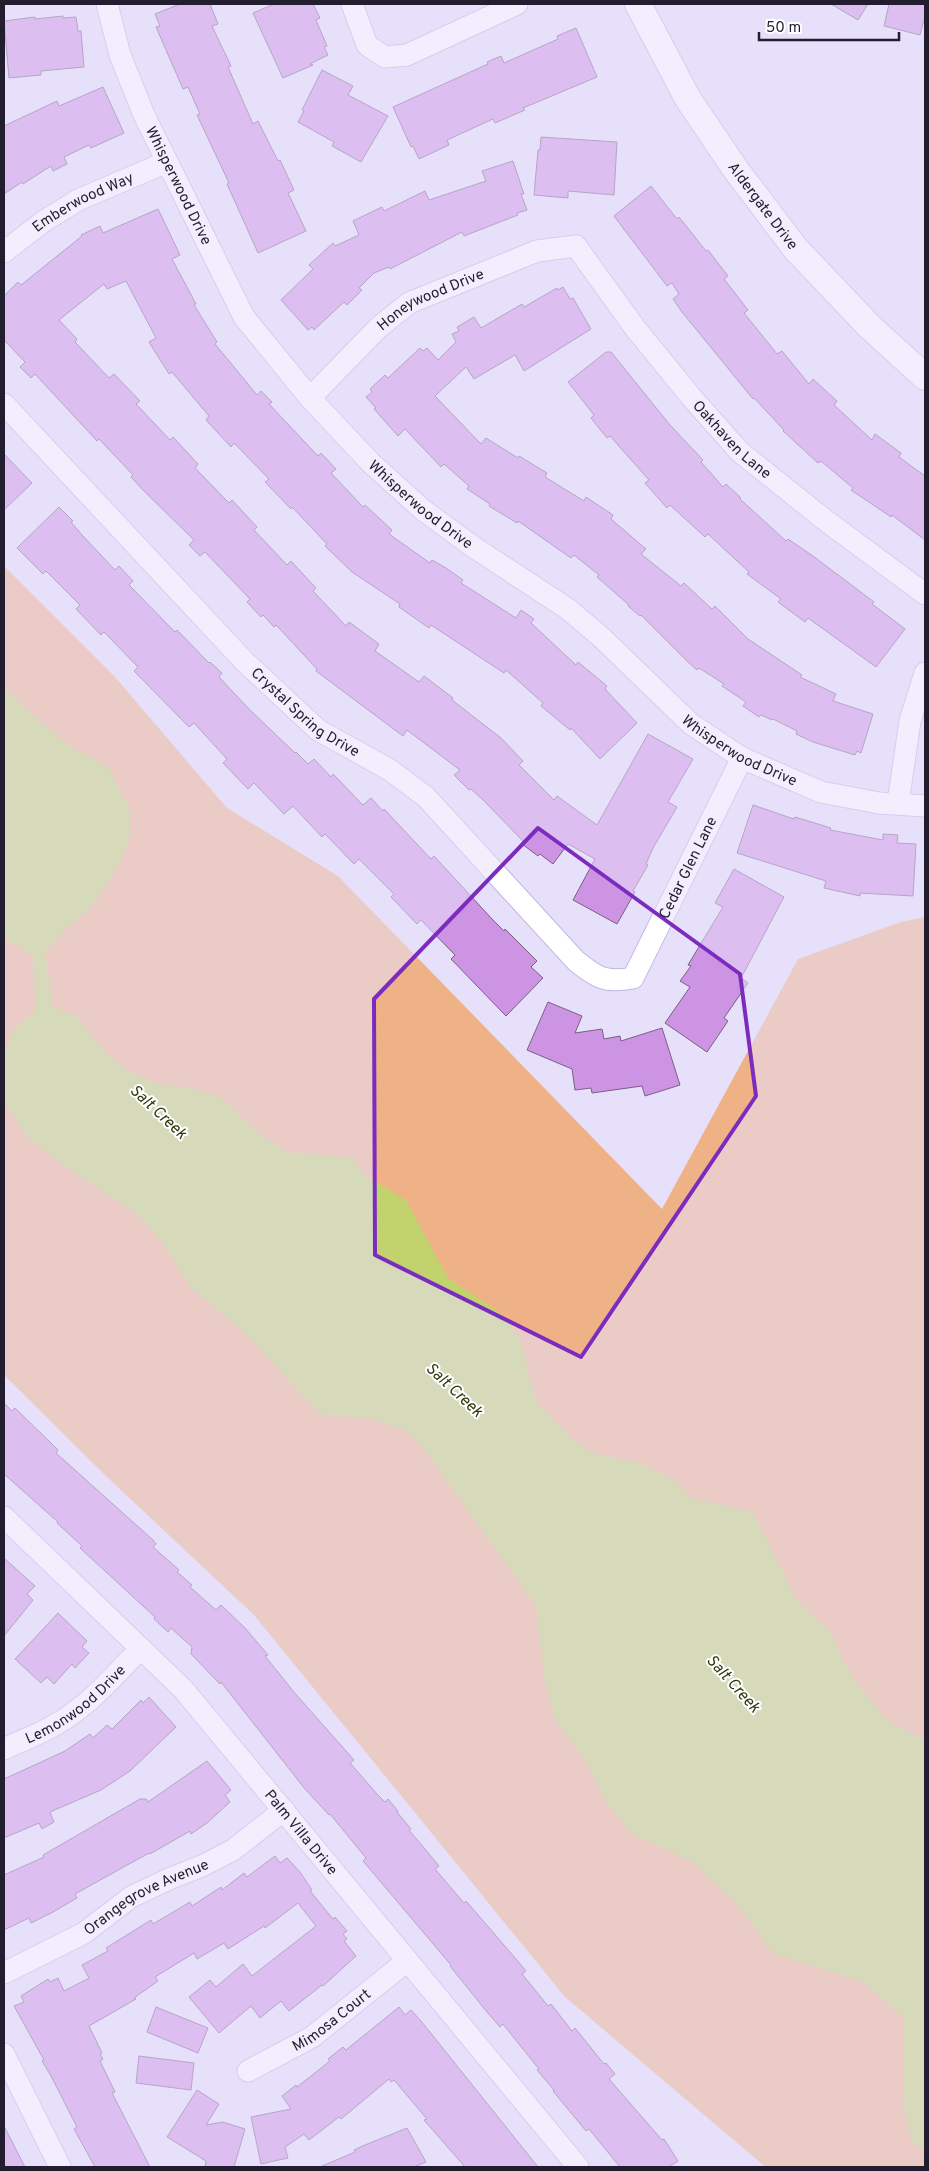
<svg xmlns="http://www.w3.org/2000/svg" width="929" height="2171" viewBox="0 0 929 2171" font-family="Overpass,sans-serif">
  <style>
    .green { fill: #efb286 }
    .water { fill: #c2d26d }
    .building { fill: #ce94e4; stroke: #796083 }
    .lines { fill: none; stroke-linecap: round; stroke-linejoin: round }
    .minor-casing { stroke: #c1b6e2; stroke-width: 23 }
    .tertiary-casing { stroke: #c1b6e2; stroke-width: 28 }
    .minor { stroke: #fff; stroke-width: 21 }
    .tertiary { stroke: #fff; stroke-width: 26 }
    .marked { fill: none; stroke: #7b2cbf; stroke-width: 4; stroke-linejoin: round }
    .labels { text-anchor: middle; stroke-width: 4; stroke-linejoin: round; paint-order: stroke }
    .street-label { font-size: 15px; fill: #231e2f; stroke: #fff }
    .water-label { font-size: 16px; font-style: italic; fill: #31370c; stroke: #fff }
  </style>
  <rect width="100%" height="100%" fill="#e7e0fb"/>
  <path class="green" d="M4,566L115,677L227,808L338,876L662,1209L798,959L901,922L925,917V2167H764L762,2164L565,1997L254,1615L108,1478L4,1375Z"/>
  <path class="water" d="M4,686L10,694L66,744L108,767L130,809L129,839L120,862L92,907L67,927L45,952L53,1007L76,1015L102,1049L124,1069L155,1083L195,1089L222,1098L255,1131L287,1152L352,1158L366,1176L406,1200L448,1278L499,1312L519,1336L536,1401L572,1439L592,1453L637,1462L672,1479L691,1498L753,1512L797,1601L829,1630L849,1672L887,1721L925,1740V2150L912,2142L903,2098V2017L864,1982L774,1954L734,1901L691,1861L632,1834L605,1801L589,1766L555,1720L544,1676L536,1606L426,1452L405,1430L372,1419L320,1414L243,1331L191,1288L162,1242L134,1212L66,1167L27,1137L6,1104L4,1087V1057L13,1030L36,1010L33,956L4,938Z"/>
  <g class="building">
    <path d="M180,4H210L218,24L212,26L231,66L228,67L253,124L258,121L278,161L280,160L294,190L288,193L306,231L258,253L227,184L229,183L197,115L200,114L188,87L183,89L156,27L160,26L155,14Z"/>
    <path d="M274,4H313L320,18L316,20L327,46L324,47L328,55L310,64L313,65L283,78L253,13Z"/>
    <path d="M831,4H868L858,20Z"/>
    <path d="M889,4H925V16L920,35L884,26Z"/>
    <path d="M63,16V18L76,17L78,31H81L84,67L41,71V75L9,78L4,21L35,17V19Z"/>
    <path d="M576,28L597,77L523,108L525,110L495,123L493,119L447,140L449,145L419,159L413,146L411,147L393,107L488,64L487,62L501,56L504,63L558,39L557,36Z"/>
    <path d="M322,70L353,86L348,95L388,116L361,162L332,146L334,142L298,122L304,111L302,110Z"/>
    <path d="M103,87L124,133L91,148L89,145L64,157L67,164L53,171L51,166L23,184L22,182L4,194V126L57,101L59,106Z"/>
    <path d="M541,137L617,142L614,195L568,191V198L534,195L538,150H540Z"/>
    <path d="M513,161L524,194H521L527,210L517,213L518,215L464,236L462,232L390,269L389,267L374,273L359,288L362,290L347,305L344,302L314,330L312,327L308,330L281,300L313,269L309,265L333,243L335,246L359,235L353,221L382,207L384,211L425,191L429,200L486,181L482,171Z"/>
    <path d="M651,186L677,219L679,217L706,251L708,250L728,276L724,279L748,310L744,313L777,354L782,351L809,384L813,379L837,401L834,405L872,440L875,434L901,453L899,457L925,476V540L892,515L891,517L851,490L853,488L821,461L818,463L783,431L784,430L754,398L753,399L682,312L673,299L679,294L672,283L667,286L614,216Z"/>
    <path d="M158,209L180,255L172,259L196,304L194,305L217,342L215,344L257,395L261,391L272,402L269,404L318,456L321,453L336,469L331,473L363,507L365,505L392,530L389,534L430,563L432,560L446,568L463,580L461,583L516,618L521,610L534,619L531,623L576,665L578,662L607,686L605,689L637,723L600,759L571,728L570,730L541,706L543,703L506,670L504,673L431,625L429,628L399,607L400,604L352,572L325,546L327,544L292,507L291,509L265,482L269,479L234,443L231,447L206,420L209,416L172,372L169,374L149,342L156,338L126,281L107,289L104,284L59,320L77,339L75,342L109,378L114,374L140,401L136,404L170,440L173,437L198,464L195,468L229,503L232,500L257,527L254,530L287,565L291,561L316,588L313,591L346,626L349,622L379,644L375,651L419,682L424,676L453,698L452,700L501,738L523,761L519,765L554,800L557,796L597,825L648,734L693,759L668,802L677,807L653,848L646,864L648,865L633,891L635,892L617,924L573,900L595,859L568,844L553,864L540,854L538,856L522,844L524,842L483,800L471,789L469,790L454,775L460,770L407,730L403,736L316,671L317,669L276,625L274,627L263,615L261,617L247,602L250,599L205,552L200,556L189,545L194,540L143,490L131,477L133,475L99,439L97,441L35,374L31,378L20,367L25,362L4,340V296L18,282L21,285L82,236L81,235L100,226L103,233Z"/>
    <path d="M563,287L570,299L573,298L591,329L524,371L515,355L474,379L466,367L435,396L481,444L486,438L518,458L519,456L547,473L545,477L584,501L586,497L613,515L611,519L646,549L641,554L681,586L684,583L712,609L715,606L748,639L802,675L800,677L836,694L833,701L873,714L861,753L857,751L855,755L813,742L796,734L797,731L773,719L772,720L761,715L759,717L743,706L746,702L722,686L724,684L699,668L697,670L688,662L641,615L640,616L628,606L629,605L597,577L599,575L574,555L571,558L518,521L517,523L489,506L490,504L467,489L469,486L444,464L441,467L405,429L398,436L374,409L376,408L366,397L372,392L370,389L385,375L388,378L420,348L423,351L427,348L438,360L456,342L452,334L459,331L457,327L474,317L481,328L522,304L524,307L557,288L558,290Z"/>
    <path d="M606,352H611L670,425L703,460L701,462L723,487L726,484L741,498L740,499L786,541L788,539L813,556L874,602L872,604L905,629L876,667L808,618L805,622L778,602L781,599L747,574L749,572L708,534L705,537L670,505L667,508L645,483L649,480L610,436L607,438L591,418L594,415L568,382Z"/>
    <path d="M4,454L32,483L4,510Z"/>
    <path d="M59,507L73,521L71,522L82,535L115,570L119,566L133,581L129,585L175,632L177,630L209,663L210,662L222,673L219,677L249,709L295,753L296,752L308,764L314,759L331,777L333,774L363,805L371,798L383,811L384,809L431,859L434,856L492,919L504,931L505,929L537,961L531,967L543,978L506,1016L451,959L455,955L421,920L417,924L391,897L394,894L359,859L354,864L325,834L322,837L293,806L284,814L254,783L248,789L223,763L227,759L194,723L189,727L134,671L138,667L104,632L101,635L76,609L80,605L46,571L43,574L17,548Z"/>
    <path d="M753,805L794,819L795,817L831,828L830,830L883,840V834L898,835L897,843L916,844L913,896L860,893V896L824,888L826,881L737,853Z"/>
    <path d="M734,869L784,897L741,978L748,983L724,1018L728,1021L707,1052L665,1023L690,987L680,981L691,966L688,965L723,907L715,903Z"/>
    <path d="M548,1002L582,1016L575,1033L602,1029L604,1039L620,1036L621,1041L662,1028L680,1085L645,1096L642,1086L592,1093L591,1088L575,1090L572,1069L527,1050Z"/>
    <path d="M4,1403L12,1411L15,1408L54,1446L58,1450L56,1453L153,1540L156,1544L153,1547L179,1570L177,1572L192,1585L190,1587L216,1610L221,1605L245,1628L268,1655L265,1656L293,1691L354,1760L350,1763L377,1794L385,1802L388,1799L398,1811L397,1812L411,1829L409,1830L439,1866L435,1869L464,1903L466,1901L522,1966L526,1971L522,1974L548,2006L551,2004L572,2031L575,2028L604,2064L606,2063L615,2074L609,2079L662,2140L664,2139L678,2161L669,2167H620L589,2129L586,2131L553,2091L554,2090L537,2070L539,2069L503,2024L500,2027L487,2012L450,1966L451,1965L363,1861L366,1858L330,1814L329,1815L305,1789L221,1682L220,1684L191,1654L192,1647L171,1628L168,1632L154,1619L155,1617L80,1548L82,1546L57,1523L58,1522L4,1474Z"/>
    <path d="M4,1558L35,1586L27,1594L33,1600L4,1636Z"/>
    <path d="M58,1613L87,1641L82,1647L89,1653L75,1668L72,1664L54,1684L47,1677L41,1683L15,1659Z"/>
    <path d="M149,1697L176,1727L130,1771L101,1790L50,1812L54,1822L42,1829L39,1823L4,1838V1779L65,1751L90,1734L93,1738L107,1725L112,1729L141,1700L143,1703Z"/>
    <path d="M207,1761L231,1790L225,1795L230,1802L207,1823L191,1834L190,1831L150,1854L149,1853L75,1894L77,1898L53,1912L31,1923L29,1918L4,1930V1875L44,1857L43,1855L140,1799H146L148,1802Z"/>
    <path d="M275,1856L280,1863L287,1858L300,1872L312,1890L310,1891L333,1919L335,1917L347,1931L343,1934L347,1939L344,1941L356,1956L323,1986L322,1985L289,2011L281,2001L260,2018L251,2006L219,2033L189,1997L210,1980L216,1987L243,1964L252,1976L316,1926L298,1903L265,1928L264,1926L228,1949L224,1943L197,1959L194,1953L155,1977L158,1981L134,1998L136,1999L89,2026L102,2053L100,2054L103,2059L100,2061L115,2092L112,2093L150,2167H95L74,2129L77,2127L51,2076L42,2061L44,2060L14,2006L24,2002L21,1996L48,1979L50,1982L58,1978L64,1991L89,1978L82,1965L108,1951L106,1948L151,1920L153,1924L190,1902L192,1906L221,1887L222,1890L244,1873L247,1877Z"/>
    <path d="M156,2007L208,2028L198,2053L147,2032Z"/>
    <path d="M399,2007L405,2015L411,2010L421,2021L538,2167H465L424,2120L427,2119L394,2080L391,2082L389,2079L341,2119L339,2117L309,2140L304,2134L285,2147L288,2158L261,2164L251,2117L291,2109L282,2096L296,2085L297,2087L330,2061L328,2059L343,2047L346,2050Z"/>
    <path d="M139,2056L194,2063L191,2090L136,2083Z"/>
    <path d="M197,2090L219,2104L206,2125L223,2122L245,2129L234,2167H205L206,2161L167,2137Z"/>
    <path d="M4,2126L25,2167H4Z"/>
    <path d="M407,2128L426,2162L414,2167H320L355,2152L354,2150L365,2145Z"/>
  </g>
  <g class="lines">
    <g class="minor-casing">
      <g id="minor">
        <path id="s1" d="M107,4L120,55L144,115L244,317L310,398L371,463L423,510L472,546L568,609L601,637L691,724L742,758L821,792L879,803L925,806"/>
        <path d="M352,4L367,45L385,57L407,55L517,4"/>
        <path id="s2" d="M4,252L44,221L80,199L167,162"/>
        <path id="s3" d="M310,398L378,328L409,303L537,251L576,246L635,328L692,398L740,452L825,520L925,594"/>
        <path id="s4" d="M4,404L245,662L318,730L390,770L426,797L576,961C597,978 605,983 633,978L742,758"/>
        <path d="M898,803L910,721L925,673"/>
        <path id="s5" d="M4,1517L183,1689L578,2167"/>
        <path id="s6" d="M4,1749C20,1741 38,1735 53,1726C88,1707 113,1677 140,1649"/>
        <path id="s7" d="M4,1973L84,1933L131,1897L169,1879L204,1865L233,1850L284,1810"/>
        <path d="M4,2054L60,2167"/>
        <path id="s8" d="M248,2071L312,2037L407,1961"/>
      </g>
    </g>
    <g class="tertiary-casing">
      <g id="tertiary">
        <path id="s9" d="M638,4L688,99L736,170L795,248L870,327L925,377"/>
      </g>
    </g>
    <use href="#minor" class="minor"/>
    <use href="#tertiary" class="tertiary"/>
  </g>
  <path d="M0 0H929V2171H0ZM538,828L740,974L756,1096L581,1357L375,1255L374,999Z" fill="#e7e0fb" fill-opacity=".55" fill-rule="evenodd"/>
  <path class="marked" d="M538,828L740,974L756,1096L581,1357L375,1255L374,999Z"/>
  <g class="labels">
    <g class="street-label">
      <text dy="5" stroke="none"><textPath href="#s1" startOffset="196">Whisperwood Drive</textPath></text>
      <text dy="5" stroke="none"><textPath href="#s2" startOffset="94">Emberwood Way</textPath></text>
      <text dy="5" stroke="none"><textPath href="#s9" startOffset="238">Aldergate Drive</textPath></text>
      <text dy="5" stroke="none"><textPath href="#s3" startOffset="158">Honeywood Drive</textPath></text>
      <text dy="5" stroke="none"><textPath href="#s3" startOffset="564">Oakhaven Lane</textPath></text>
      <text dy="5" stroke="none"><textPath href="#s1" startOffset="601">Whisperwood Drive</textPath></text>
      <text dy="5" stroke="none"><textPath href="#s4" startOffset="432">Crystal Spring Drive</textPath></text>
      <text dy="5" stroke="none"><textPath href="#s1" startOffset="1006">Whisperwood Drive</textPath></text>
      <text dy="5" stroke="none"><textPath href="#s4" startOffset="988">Cedar Glen Lane</textPath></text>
      <text dy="5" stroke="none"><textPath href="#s6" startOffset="85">Lemonwood Drive</textPath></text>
      <text dy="5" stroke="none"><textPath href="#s5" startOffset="434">Palm Villa Drive</textPath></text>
      <text dy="5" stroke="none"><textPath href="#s7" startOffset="162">Orangegrove Avenue</textPath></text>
      <text dy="5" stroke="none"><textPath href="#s8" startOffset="98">Mimosa Court</textPath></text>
    </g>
    <g class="water-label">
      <text transform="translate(159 1111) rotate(43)" y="6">Salt Creek</text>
      <text transform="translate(455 1389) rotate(43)" y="6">Salt Creek</text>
      <text transform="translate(734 1683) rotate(48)" y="6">Salt Creek</text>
    </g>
  </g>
  <rect width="929" height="2171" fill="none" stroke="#231e2f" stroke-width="10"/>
  <path d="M759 32v8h140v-8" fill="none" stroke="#231e2f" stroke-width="2.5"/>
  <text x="766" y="32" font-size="15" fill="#231e2f" stroke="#ffffff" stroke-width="4" paint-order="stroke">50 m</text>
</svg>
